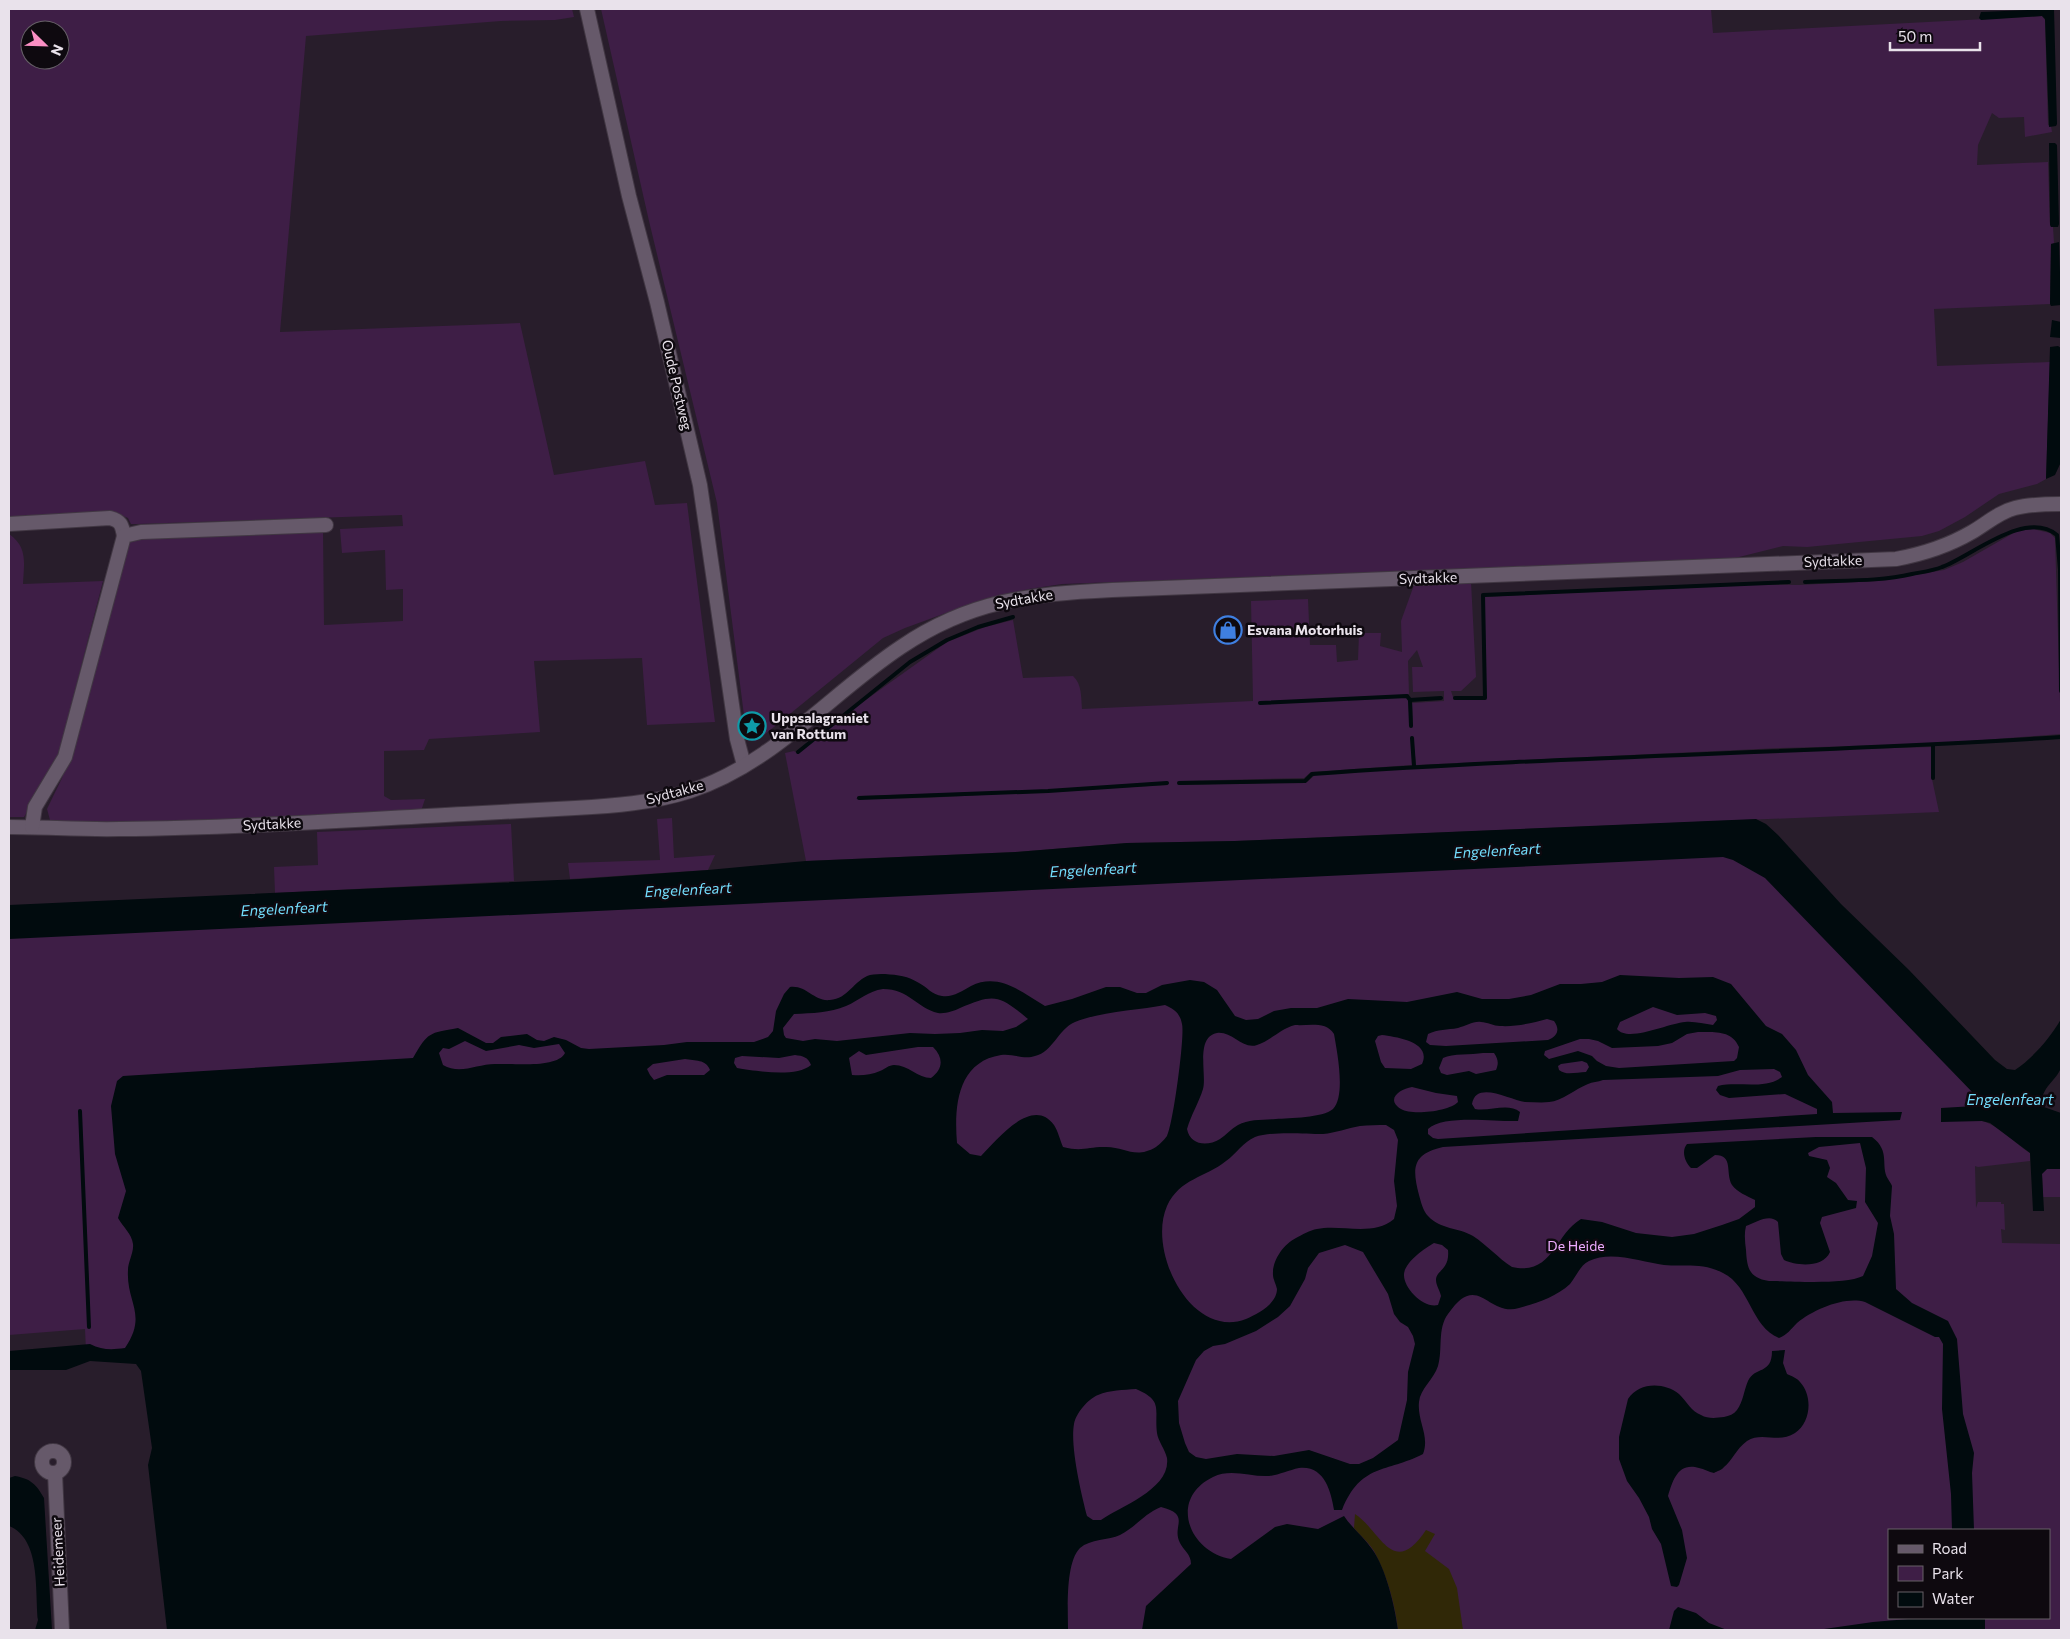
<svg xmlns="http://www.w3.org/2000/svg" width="2070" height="1639" viewBox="0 0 2070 1639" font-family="Commissioner,sans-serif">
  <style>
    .green { fill: #3e1e46; fill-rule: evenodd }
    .sand { fill: #302807 }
    .water { fill: #010b0e; fill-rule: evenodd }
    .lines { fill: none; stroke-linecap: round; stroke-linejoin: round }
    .stream { stroke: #010b0e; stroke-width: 4 }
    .minor-casing { stroke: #413743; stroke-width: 16 }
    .minor { stroke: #66596a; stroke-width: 14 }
    .labels { text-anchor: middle; stroke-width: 5; stroke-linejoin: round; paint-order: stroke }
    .street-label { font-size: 14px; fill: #e9e2eb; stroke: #0e090f }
    .poi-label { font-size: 14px; font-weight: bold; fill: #e9e2eb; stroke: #0e090f; text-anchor: start }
    .park-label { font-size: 14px; fill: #edabfe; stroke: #0e090f }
    .water-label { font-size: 15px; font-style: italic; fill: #72dbfa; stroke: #0e090f }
  </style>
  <rect width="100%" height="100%" fill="#281d2b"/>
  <g class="green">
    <path d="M9,9H572L574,17L555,20L501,21L306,36L280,332L520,323L554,475L645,461L655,505L687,503L715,722L647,725L642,658L534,661L540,732L429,739L424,750L384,751V796L391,800L425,799L421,811L290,818L75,823L50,820L47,809L62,778L74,741L129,542L141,538L323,530L324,625L403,621V589L386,590L385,550L342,553L340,529L403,526L402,515L137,524H131L128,518L121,515L9,521ZM30,30H60V60H30Z"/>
    <path d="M601,9H1711L1713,33L2042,16L2045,20L2048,125L2051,126L2052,132L2025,137L2024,117L1999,118L1992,113L1978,145L1977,165L2048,162L2050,224L2053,227L2054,243L2051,244L2050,304L1934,309L1937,366L2050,362L2046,479L2037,484L1999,494L1965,517L1939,531L1922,536L1807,547L1783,546L1727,560L1533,566L1062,584L1029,589L984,599L905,628L883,638L769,731L756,741L751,740L746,731L717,503L649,221Z"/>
    <path d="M2033,529L2050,533L2055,538L2061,734L1932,744L1781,748L1416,765L1413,737H1411L1412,765L1311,772L1304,778L1179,781L1178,785L1307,782L1315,775L1413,768L1783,751L1932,747V779L1939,812L1235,841L1127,843L1016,852L806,861L785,753L794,751L798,754L839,719L947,642L985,627L1013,620L1023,678L1073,676C1082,684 1081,697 1082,709L1253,701L1251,601L1308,599L1310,645H1336L1337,662L1358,660L1359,633H1381L1380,646L1402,652L1401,621L1414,585L1471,582L1476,677L1461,691H1451L1454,700L1486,699L1484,597L1733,584L1799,585L1878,581L1944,570L1963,562L2017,531ZM1417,650L1423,667H1412L1413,692L1444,691V701L1412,703L1413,726H1410L1408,698L1391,696L1409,694L1408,661ZM1168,782V785L926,798L856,799L859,796L1048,790Z"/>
    <path d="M9,534C28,547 24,563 23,584L103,581L60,749L54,768L24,817H9Z"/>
    <path d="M672,818L674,858L715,855L708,870L570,879L568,863L660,860L657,819Z"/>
    <path d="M511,824L514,881L275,893L274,867L318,865L317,832Z"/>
    <path d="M1726,854L1767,875L1982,1096V1121C2001,1126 2014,1143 2030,1153V1161L1978,1167L1975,1166L1976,1208L1978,1202H2001V1204H2004L2005,1230L2001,1229L2002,1243L2061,1244V1630H971L146,1354L86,1351L85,1329L9,1335V937ZM1889,1530H2049V1618H1889Z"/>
    <path d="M2047,1169H2061V1197H2043L2042,1173Z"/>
  </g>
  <path class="sand" d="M1355,1514C1380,1530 1393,1580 1426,1530L1435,1534L1425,1551L1449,1569L1457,1588L1463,1630H1398C1395,1604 1387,1575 1374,1551C1369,1543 1360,1535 1354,1528Z"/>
  <g class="water">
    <path d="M2054,9L2057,124L2056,126L2049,127L2045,19L2042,16L1981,20L1979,18L1981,12Z"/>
    <path d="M2049,143H2055L2057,145L2059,224L2058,227H2051L2050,225Z"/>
    <path d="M2059,242L2061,305L2051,306L2050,304L2051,244Z"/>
    <path d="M2052,320L2061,322V338L2050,337Z"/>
    <path d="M2058,346L2061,348V462L2055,475L2046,479L2050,347Z"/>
    <path d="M1756,819L1766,824L1778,835L1841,904L1909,970L1995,1060L2007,1069L2015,1070C2034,1057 2050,1038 2061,1019C2061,1029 2064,1060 2061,1068C2056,1081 2041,1087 2041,1106L2061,1113V1169H2047L2042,1174L2044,1211H2033L2030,1153L1990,1123L1982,1121L1941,1122V1108L1975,1106L1976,1096L1765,878L1733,860L1723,857L9,939V905L580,879L708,870L806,861L1016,852L1127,843L1235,841Z"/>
    <path d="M885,974C898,975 908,976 919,983C927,987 932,995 942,996C952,998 962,991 971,986C999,972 1021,992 1045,1006L1072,999L1106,987H1120L1137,993H1146L1162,985L1190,980L1204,982L1217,990L1235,1016L1246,1020L1258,1019L1274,1011L1291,1008H1317L1348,999L1407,1002L1457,992L1482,999H1509L1531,995L1560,984H1581L1602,982L1620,975L1679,978L1713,977L1731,984L1766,1026L1782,1034L1796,1050L1808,1075L1832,1102L1833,1113L1902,1112L1900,1120L1443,1147C1412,1154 1412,1168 1419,1195C1421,1202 1423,1211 1428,1216C1441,1230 1458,1227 1473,1236C1487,1245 1498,1258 1512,1267C1553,1276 1554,1235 1581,1219L1602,1222L1636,1233L1672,1237L1694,1234L1722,1225L1739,1219L1755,1207V1200C1747,1196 1737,1192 1732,1185C1725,1173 1734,1155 1715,1155L1697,1168H1691C1685,1162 1681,1151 1687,1144L1816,1137H1872C1891,1151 1880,1166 1888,1179C1889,1181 1891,1183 1892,1186L1890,1216L1894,1234L1896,1289L1912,1303L1948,1321L1957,1339L1963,1414L1974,1453L1972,1473L1974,1530H1952L1951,1494L1942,1409L1943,1344L1939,1337H1935L1865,1302C1845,1296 1814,1309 1797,1323C1791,1329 1787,1335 1779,1338C1751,1327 1750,1286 1723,1273C1701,1262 1686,1267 1664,1265C1642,1262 1611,1250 1589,1261C1580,1265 1576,1277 1570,1284C1556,1297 1537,1303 1519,1308C1487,1317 1478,1270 1448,1314C1437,1329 1443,1349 1438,1366C1434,1379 1420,1389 1419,1402C1417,1421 1430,1436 1423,1454C1386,1473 1361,1463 1342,1510H1334C1331,1491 1324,1465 1299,1468C1289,1470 1279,1475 1269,1476C1250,1477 1231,1468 1213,1477C1168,1499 1189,1552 1231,1559L1275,1527L1287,1524L1318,1529L1344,1516C1352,1528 1364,1537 1372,1549C1386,1568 1395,1607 1398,1630H1142L1146,1606L1191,1564C1191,1554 1184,1551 1180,1543C1171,1526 1192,1515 1161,1507C1145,1513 1136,1527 1120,1535C1109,1540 1090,1539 1080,1548C1065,1563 1068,1610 1068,1630H167L148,1465L152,1448L141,1371L136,1364L90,1361L66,1370H9V1351L90,1344C102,1350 111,1350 125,1348C148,1314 126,1303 128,1270C128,1262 134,1252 133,1244C132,1234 123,1227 118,1218L126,1191L115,1154L111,1106L117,1081L123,1076L413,1058C428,1032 429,1033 458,1028L486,1043H493L501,1037L527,1034L537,1040L544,1041L554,1037L566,1040L581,1048L589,1049L664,1045L687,1042H754L768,1037L773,1031L776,1011L784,994L790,987C807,985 814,1002 830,1000C848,999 854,980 870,975C874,974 881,974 885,974ZM883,989C909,989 917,1008 938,1013C945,1014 954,1011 960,1008C995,993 999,995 1028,1019L1016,1027L1003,1031L982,1030L960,1033L935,1034L910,1033L837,1041L815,1039L803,1041L786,1038L784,1035L783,1028L794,1014C812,1013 830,1013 846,1006C860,1000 868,991 883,989ZM1165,1005C1174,1009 1180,1013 1182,1024C1185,1036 1173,1125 1167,1136C1164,1140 1159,1145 1156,1147C1134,1160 1125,1146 1104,1147C1087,1147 1082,1152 1063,1147C1060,1140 1058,1131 1054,1125C1032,1095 996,1141 981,1156L970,1154L957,1143C954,1107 957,1062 1001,1055C1012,1053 1024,1060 1035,1056C1053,1052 1058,1029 1075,1022C1099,1012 1139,1010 1165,1005ZM1653,1007L1677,1015L1705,1013L1716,1016L1717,1020L1713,1025C1704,1024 1694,1021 1685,1022C1669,1023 1628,1043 1617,1029L1620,1022ZM1547,1019L1554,1021C1560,1029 1558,1036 1548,1040L1446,1046L1430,1045L1426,1042L1428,1034C1438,1029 1447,1030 1458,1028C1466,1026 1473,1021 1481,1022C1487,1022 1494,1026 1500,1026C1516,1027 1532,1023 1547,1019ZM1295,1025C1309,1026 1326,1021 1334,1034C1337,1051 1346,1096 1333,1109C1323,1118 1289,1118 1276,1119C1263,1120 1249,1119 1238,1125C1231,1129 1226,1135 1220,1139C1207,1147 1190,1145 1187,1129C1191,1115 1199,1102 1203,1089C1207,1075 1195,1037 1217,1033C1232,1031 1243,1050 1257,1045C1270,1041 1280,1029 1295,1025ZM1698,1032C1714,1032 1732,1030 1739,1047L1737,1058L1734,1061L1619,1068L1606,1066L1597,1061L1592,1056L1578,1051L1549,1059L1544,1055L1545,1051L1580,1039H1589L1598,1041L1612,1048L1658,1046L1672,1043L1687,1034ZM1382,1035C1397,1037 1432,1042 1422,1064L1411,1069L1385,1068L1381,1062L1375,1041L1378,1036ZM465,1041L486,1051L519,1045L534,1048L559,1044L565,1053C557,1069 511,1063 495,1064C477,1064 460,1075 443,1065L439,1053L443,1048L449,1049ZM918,1047H933C944,1058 943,1069 931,1078C918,1078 908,1065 894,1065C889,1065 885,1069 880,1071C871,1075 861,1076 852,1075L849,1058L859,1051L866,1055ZM1483,1053H1494C1498,1059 1499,1063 1496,1070L1476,1074L1469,1071L1447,1075L1441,1073L1439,1068L1443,1058C1453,1053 1471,1055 1483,1053ZM795,1055C803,1056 808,1057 811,1065C796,1078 756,1071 737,1068L734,1063L735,1058L742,1056L779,1058ZM685,1059C695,1061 706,1059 710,1070L704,1075H667L654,1080L650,1075L647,1069L653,1064ZM1582,1061L1587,1063L1589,1067L1586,1072C1577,1072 1566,1076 1559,1070L1558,1066L1561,1064ZM1774,1069L1780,1072L1782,1077C1765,1090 1737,1081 1718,1086L1716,1090L1720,1095L1729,1098L1785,1094L1817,1109V1114L1438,1139L1433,1138L1428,1134V1129C1443,1114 1497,1122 1518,1121L1520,1112C1508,1102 1489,1112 1475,1109L1472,1104C1476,1080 1510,1100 1525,1102C1533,1102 1542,1103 1549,1102C1562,1101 1575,1089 1588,1084C1592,1082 1598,1082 1603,1080L1718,1076L1740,1070ZM1412,1087L1436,1093L1457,1096L1458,1102C1450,1111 1412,1116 1401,1109C1385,1099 1400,1089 1412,1087ZM1386,1125L1394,1130L1398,1140L1394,1181L1397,1206L1394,1219C1373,1237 1341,1224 1317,1229C1310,1230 1302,1235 1296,1238C1284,1244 1272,1260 1273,1275C1273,1279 1276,1284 1277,1289C1277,1304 1257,1314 1246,1319C1191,1340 1147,1251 1167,1206C1180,1178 1205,1178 1226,1161C1236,1154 1243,1142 1255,1137C1272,1131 1304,1134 1323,1134C1336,1133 1347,1128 1360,1126C1368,1125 1378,1125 1386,1125ZM1860,1143L1866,1168L1865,1202L1878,1223L1872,1256L1863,1276C1845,1285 1791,1281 1769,1281C1749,1278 1747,1268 1746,1250C1745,1242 1744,1234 1746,1226C1756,1222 1770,1213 1778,1222L1781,1254L1784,1260C1797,1266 1823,1268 1830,1252L1820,1223L1822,1217L1856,1208L1857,1201L1848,1200L1836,1183L1827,1177L1830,1168L1827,1160L1809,1156L1808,1153L1819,1147ZM1434,1243L1442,1245L1448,1250C1450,1270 1436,1270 1436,1280C1436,1285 1440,1291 1441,1296L1438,1305C1424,1309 1403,1288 1404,1274C1405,1262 1425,1248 1434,1243ZM1345,1245L1363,1252L1388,1294L1394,1314L1400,1322L1408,1327L1413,1336L1415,1344L1408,1372L1407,1400L1398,1440L1373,1458L1359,1464H1350L1309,1450L1274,1456L1237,1454L1206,1459L1196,1457L1189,1452L1185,1443L1179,1423L1178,1401L1196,1360L1204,1351L1213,1346L1225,1344L1256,1331L1278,1317L1290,1306L1305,1279L1308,1268L1319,1253ZM1136,1389C1164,1401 1154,1409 1157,1433C1158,1441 1165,1449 1167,1458C1171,1489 1121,1506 1101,1520H1093L1087,1516C1081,1493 1070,1446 1074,1424C1076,1413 1088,1399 1098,1395C1110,1390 1123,1390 1136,1389Z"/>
    <path d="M1785,1350L1783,1363L1787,1374C1791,1376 1797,1378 1800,1382C1813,1396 1811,1422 1795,1433C1779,1444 1762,1431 1747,1441C1736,1449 1732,1461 1724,1467C1722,1470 1717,1471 1714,1473C1709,1472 1704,1469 1699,1468C1678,1462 1673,1480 1668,1496L1682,1530L1687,1558L1679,1585L1677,1587L1671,1586L1661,1544L1652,1529L1649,1517L1639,1498L1627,1481L1619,1459V1437L1628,1399C1639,1382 1664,1382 1679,1394C1687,1402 1691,1411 1701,1415C1708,1419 1716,1418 1724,1417C1729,1416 1734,1414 1737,1410C1743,1402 1744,1390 1748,1381C1755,1366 1772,1375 1772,1351Z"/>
    <path d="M15,1476C31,1479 36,1484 44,1498L52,1630H35L38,1620C35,1590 41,1539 9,1526V1478Z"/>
    <path d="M1678,1607L1696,1613L1709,1623L1727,1630H1669L1674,1611Z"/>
    <path d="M1920,1618H1985V1629L1983,1630H1817L1873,1622Z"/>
  </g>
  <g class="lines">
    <g class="stream">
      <path d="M1805,582C1840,580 1878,582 1912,574C1922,572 1932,571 1942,567C1972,556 2025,509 2057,535L2060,569L2061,691"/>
      <path d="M1455,698H1485L1483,595L1789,582"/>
      <path d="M1410,700L1411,726"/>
      <path d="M1260,703L1407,696L1410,700L1441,698"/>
      <path d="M1412,738L1414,766"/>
      <path d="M798,752L910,662L947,640L978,627L1013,617"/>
      <path d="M1933,778V745"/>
      <path d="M1179,783L1305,781L1312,774C1562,756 1812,753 2061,737"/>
      <path d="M859,798L1048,791L1167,783"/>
      <path d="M80,1111L89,1327"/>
    </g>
    <g class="minor-casing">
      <g id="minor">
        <path d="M587,9L629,196L657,302L700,485L737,739L744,765"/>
        <path d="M9,524L110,518C121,521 122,525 124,536"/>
        <path d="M9,827C46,827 83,830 120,829C234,828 349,820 464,814C501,812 538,810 575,808C613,806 653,803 690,791C773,764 830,694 901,647C970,600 1031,594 1112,590L1896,559C1923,554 1948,546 1972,532C1986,524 1999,512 2015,508C2030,504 2046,504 2061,504"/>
        <path d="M32,827L35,807L65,757L124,536L141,532L326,525"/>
        <circle cx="53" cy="1462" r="11"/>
        <path d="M55,1473L62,1630"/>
      </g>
    </g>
    <use href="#minor" class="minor"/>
  </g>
  <defs>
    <g id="shop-ring" transform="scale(1.4375)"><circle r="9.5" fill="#0e090f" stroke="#3f7fe0" stroke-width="1.5"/><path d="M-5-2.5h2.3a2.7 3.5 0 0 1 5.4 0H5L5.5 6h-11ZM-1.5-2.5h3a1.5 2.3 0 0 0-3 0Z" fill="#3f7fe0"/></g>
    <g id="sight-ring" transform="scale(1.4375)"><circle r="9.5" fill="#0e090f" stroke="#0f9aa8" stroke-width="1.5"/><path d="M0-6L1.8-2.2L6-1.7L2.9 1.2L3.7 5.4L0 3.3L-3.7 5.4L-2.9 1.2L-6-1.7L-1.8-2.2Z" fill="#0f9aa8"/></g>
  </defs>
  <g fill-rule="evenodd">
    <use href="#shop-ring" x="1228" y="630"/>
    <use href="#sight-ring" x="752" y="726"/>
  </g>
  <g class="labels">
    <g class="street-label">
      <text transform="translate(677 385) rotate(77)" y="5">Oude Postweg</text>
      <text transform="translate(1833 561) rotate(-2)" y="5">Sydtakke</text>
      <text transform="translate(1428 578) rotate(-2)" y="5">Sydtakke</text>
      <text transform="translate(1024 599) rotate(-10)" y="5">Sydtakke</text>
      <text transform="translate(675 792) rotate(-15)" y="5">Sydtakke</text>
      <text transform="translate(272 824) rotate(-3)" y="5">Sydtakke</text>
      <text transform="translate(58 1552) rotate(-93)" y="5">Heidemeer</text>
    </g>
    <g class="poi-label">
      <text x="1247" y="635">Esvana Motorhuis</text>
      <text x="771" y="723">Uppsalagraniet<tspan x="771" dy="16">van Rottum</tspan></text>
    </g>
    <g class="park-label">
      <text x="1576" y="1251">De Heide</text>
    </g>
    <g class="water-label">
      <text transform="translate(1497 851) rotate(-3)" y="5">Engelenfeart</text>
      <text transform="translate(1093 870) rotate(-3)" y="5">Engelenfeart</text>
      <text transform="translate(688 890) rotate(-3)" y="5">Engelenfeart</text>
      <text transform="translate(284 909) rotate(-3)" y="5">Engelenfeart</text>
      <text x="2010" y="1105">Engelenfeart</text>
    </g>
  </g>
  <rect width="2070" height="1639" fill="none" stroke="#e9e2eb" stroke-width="20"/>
  <rect x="1888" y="1529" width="162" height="90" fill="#0e090f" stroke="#666067"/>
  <rect x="1898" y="1545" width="25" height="8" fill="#66596a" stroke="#666067"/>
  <text x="1932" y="1554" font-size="15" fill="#e9e2eb">Road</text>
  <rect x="1898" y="1566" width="25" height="15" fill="#3e1e46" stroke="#666067"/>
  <text x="1932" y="1579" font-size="15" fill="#e9e2eb">Park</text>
  <rect x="1898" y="1592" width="25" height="15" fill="#010b0e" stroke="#666067"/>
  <text x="1932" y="1604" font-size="15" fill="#e9e2eb">Water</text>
  <g transform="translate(45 45) rotate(113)"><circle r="24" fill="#0e090f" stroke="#666067"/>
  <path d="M0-4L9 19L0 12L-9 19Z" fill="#fb8fc4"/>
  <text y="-8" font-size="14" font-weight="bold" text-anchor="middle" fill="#e9e2eb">N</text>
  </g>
  <path d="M1890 42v8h90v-8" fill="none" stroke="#e9e2eb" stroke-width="2.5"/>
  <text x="1898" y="42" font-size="15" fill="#e9e2eb" stroke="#0e090f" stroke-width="4" paint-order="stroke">50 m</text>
</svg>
